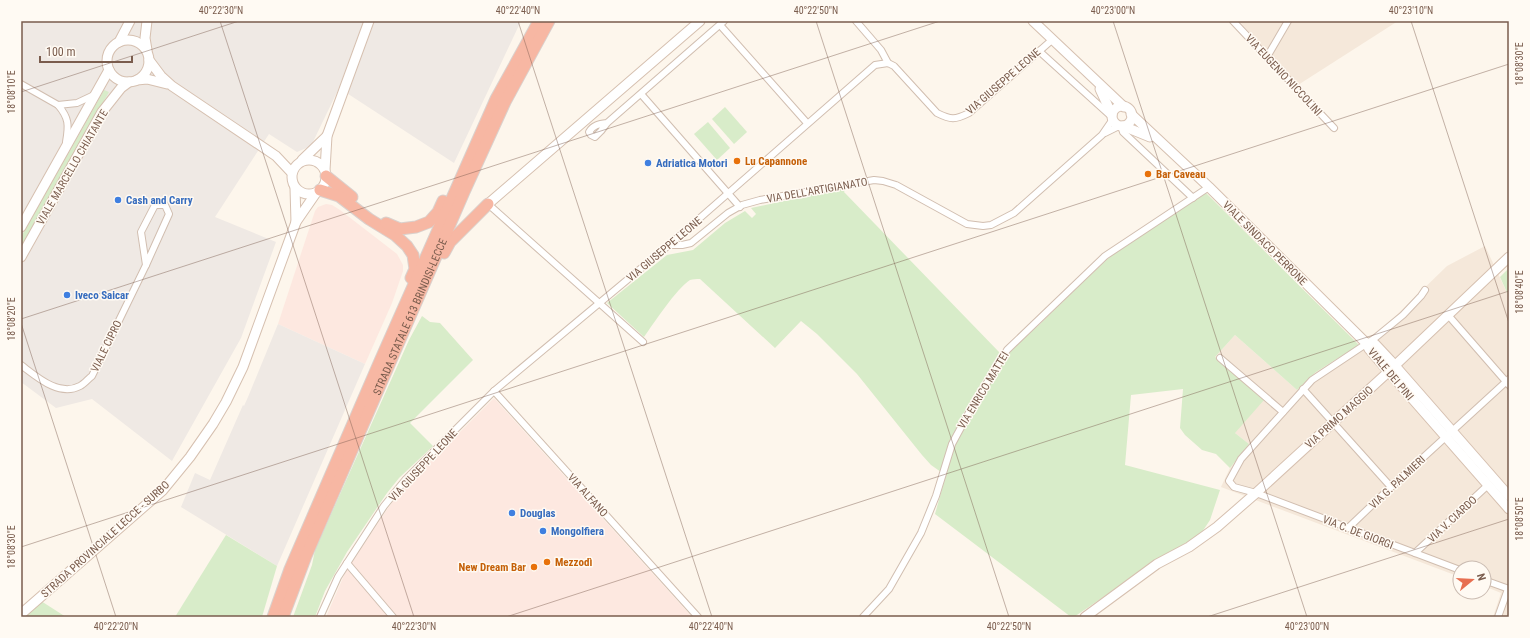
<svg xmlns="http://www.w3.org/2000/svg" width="1530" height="638" viewBox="0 0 1530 638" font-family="'Roboto Condensed',sans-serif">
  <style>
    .residential { fill: #f5e8da }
    .commercial { fill: #fde8e0 }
    .industrial { fill: #efe9e4 }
    .green { fill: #d8ecc9 }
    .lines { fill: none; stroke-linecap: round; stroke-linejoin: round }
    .street-casing { stroke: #d1beb0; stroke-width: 8 }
    .secondary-casing { stroke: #d6c0b0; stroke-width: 11 }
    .highway-casing { stroke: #dad1cd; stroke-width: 13 }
    .street { stroke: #fff; stroke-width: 6 }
    .secondary { stroke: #fff; stroke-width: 9 }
    .highway { stroke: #f7b7a3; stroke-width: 11 }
    .ticks { fill: none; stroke: #7a5c4d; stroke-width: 1; stroke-opacity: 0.45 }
    .food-dot { fill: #e8710a; stroke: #fffaf3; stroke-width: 1.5 }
    .shop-dot { fill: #3f7fe0; stroke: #fffaf3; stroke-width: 1.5 }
    .labels { text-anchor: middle; stroke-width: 3; stroke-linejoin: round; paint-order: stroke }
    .street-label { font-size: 11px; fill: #7a5c4d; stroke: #fffaf3 }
    .food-label { font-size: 11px; font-weight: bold; fill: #c56008; stroke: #fffaf3; text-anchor: start }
    .shop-label { font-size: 11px; font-weight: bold; fill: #366cbe; stroke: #fffaf3; text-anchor: start }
    .neatline { fill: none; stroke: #7a5c4d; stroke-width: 1.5 }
    .ticks-label { font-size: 10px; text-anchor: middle; fill: #7a5c4d }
  </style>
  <rect width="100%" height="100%" fill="#fdf6ec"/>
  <g class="residential">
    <path d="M1239,21H1398L1298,85Z"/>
    <path d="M1485,246L1509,297V617H1493L1501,593L1484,586V568H1460V577L1221,487L1230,468L1249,444L1235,433L1215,357L1235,335L1297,390L1316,372L1376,335L1447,266Z"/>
  </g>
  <g class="commercial">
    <path d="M326,204L332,205L340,210L397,254L403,265V271L392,303L365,364L278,324L315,211L318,207Z"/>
    <path d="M494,398L692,617H326L345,573L388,508L401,491Z"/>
  </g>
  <g class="industrial">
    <path d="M21,21H521L454,163L339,88L311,146L297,152L269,134L215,217L276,242L241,338L172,461L92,399L56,408L21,382Z"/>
    <path d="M278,324L365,364L277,566L181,507L195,473L210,480L243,405L244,406L248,397Z"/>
  </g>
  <g class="green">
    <path d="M104,90L109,92L21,247V237Z"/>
    <path d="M725,107L747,132L734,144L712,119Z"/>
    <path d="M708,122L730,148L717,160L694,134Z"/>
    <path d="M844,188L845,190L844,192L1000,353C982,382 961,413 949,445C945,453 944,463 941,472L931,465L922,455L857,374L817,334L801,321L775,348L700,279C696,279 693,279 690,280C676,289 654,323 644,337L607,303L667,255L693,250L725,223L745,211L752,218L756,214L751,208Z"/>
    <path d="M1206,193L1359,345L1316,372L1297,390L1235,335L1215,357L1264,400L1235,433L1249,444L1230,468L1216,454L1202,450L1185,435L1180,428L1183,389L1131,395L1125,465L1220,490L1210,520L1200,535L1183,546L1162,557L1074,617H1071L935,514L950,461L958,436L1010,351L1040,324L1080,285L1116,251Z"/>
    <path d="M1509,268V297L1500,277Z"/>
    <path d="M422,316L430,322L440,323L473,360L410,423L433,446L399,478L387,493L347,552L325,591L315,617H293L312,565L315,550L409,340Z"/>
    <path d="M226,535L277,566L262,617H175Z"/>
    <path d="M41,601L66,617H23Z"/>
  </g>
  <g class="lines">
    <g class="street-casing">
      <g id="street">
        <path d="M856,21L881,50L888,63"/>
        <path d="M1233,21L1334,128"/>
        <path d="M720,25L807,123"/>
        <path d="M1039,51L1112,117"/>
        <path d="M1267,57L1288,21"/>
        <path d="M21,84L58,105"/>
        <path d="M641,94L740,207"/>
        <path d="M607,123C599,124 593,125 589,132L591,135L595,137L601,131L607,123L724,21"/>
        <path d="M1121,126L1123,132L1193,198"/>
        <path d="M1105,133L1119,126"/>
        <path d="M66,142C69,125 69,118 58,105L77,103L94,95"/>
        <path d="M488,204L643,342"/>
        <path d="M155,205H165L169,214L146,265L141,232Z"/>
        <path d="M669,245H682L691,243L728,213L742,205L760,200L874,180L883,181L896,185L967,224L983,226L991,225L1014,213L1102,135L1113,119"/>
        <path d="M1425,290L1421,296L1403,315L1375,338L1312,380L1241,459L1229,481L1234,487L1256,493L1460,570"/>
        <path d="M1448,315L1509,385"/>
        <path d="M1220,358L1283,412"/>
        <path d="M21,365C37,377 59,397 80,386C84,384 88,379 92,376L146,265"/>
        <path d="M1303,389L1391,487"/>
        <path d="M494,391L698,617"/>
        <path d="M1348,528L1391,487L1509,379"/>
        <path d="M1415,553L1488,485"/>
        <path d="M347,563L393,617"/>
        <path d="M1484,580L1509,589"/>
        <path d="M320,617L338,577L384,506L406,479L494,391L669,245L875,65L888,63L894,66L937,113C951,120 955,120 969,113L1053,39"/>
        <path d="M863,617L889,589L921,533L936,496L952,444L972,407L1007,350L1105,256L1209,187"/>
        <path d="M1498,617L1508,589"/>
      </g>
    </g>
    <g class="secondary-casing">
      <g id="secondary">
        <path d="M1033,21L1124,107"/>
        <circle cx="128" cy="61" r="21"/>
        <path d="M119,42L130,21"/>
        <path d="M147,50L145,38L147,21"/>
        <path d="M149,60L161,76L172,86L276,156L292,173"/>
        <path d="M137,80L147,79L167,84"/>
        <path d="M1100,89L1112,115"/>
        <circle cx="1122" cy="116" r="10"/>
        <path d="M1131,114L1209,187L1366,343L1369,349L1388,371L1509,509"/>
        <path d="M1123,126L1150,137"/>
        <circle cx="309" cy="177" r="17"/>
        <path d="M302,160L327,136"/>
        <path d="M325,170L327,136L369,21"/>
        <path d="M295,188L296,222"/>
        <path d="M488,204L700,21"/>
        <path d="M21,227L109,70"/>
        <path d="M21,257L102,112L121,88L129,82"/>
        <path d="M1366,343L1375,344L1390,360L1509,496"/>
        <path d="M21,614L163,490L190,457L213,424L226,402L243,367L296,222L316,193"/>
        <path d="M1085,617L1157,564L1189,547L1217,527L1256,493L1386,374L1509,257"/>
      </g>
    </g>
    <g class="highway-casing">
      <g id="highway">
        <path d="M326,176L352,197"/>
        <path d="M320,190L339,196L369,219L395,235L407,246L413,255L415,269L411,278"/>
        <path d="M386,223L400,229L416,227L429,222L438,212L443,201"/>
        <path d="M444,253L450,242L488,204"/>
        <path d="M273,617L290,569L380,361L496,99L539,21"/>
        <path id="s1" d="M283,617L306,556L464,192L505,102L549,21"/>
      </g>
    </g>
    <use href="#street" class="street"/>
    <use href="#secondary" class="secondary"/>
    <use href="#highway" class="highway"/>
  </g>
  <path class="ticks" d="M220,21L414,617M518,21L712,617M816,21L1009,617M1113,21L1307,617M1411,21L1509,323M21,92L239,21M21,319L940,21M21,323L116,617M21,547L1509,64M506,617L1509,291M1207,617L1509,519"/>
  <g class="food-dot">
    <circle cx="737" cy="161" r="4"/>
    <circle cx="1148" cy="174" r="4"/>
    <circle cx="547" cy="562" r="4"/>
    <circle cx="534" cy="567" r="4"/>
  </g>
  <g class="shop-dot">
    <circle cx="648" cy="163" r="4"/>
    <circle cx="118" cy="200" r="4"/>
    <circle cx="67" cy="295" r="4"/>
    <circle cx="512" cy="513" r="4"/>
    <circle cx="543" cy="531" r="4"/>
  </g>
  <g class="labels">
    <g class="street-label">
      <text transform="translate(1284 75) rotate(47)" y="4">VIA EUGENIO NICCOLINI</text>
      <text transform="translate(1003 81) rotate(-41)" y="4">VIA GIUSEPPE LEONE</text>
      <text transform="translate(72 167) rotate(-60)" y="4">VIALE MARCELLO CHIATANTE</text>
      <text transform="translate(817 190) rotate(-10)" y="4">VIA DELL'ARTIGIANATO</text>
      <text transform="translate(1265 243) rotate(45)" y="4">VIALE SINDACO PERRONE</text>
      <text transform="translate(664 249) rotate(-40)" y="4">VIA GIUSEPPE LEONE</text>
      <text dy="4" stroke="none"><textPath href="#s1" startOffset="326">STRADA STATALE 613 BRINDISI-LECCE</textPath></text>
      <text transform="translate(106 346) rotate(-64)" y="4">VIALE CIPRO</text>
      <text transform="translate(1391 374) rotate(50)" y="4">VIALE DEI PINI</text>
      <text transform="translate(983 390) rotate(-59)" y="4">VIA ENRICO MATTEI</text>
      <text transform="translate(1339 417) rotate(-42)" y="4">VIA PRIMO MAGGIO</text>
      <text transform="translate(423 465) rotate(-47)" y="4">VIA GIUSEPPE LEONE</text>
      <text transform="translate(1397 482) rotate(-43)" y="4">VIA G. PALMIERI</text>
      <text transform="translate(588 495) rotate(48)" y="4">VIA ALFANO</text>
      <text transform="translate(1452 519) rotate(-43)" y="4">VIA V. CIARDO</text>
      <text transform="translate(1358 532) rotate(21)" y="4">VIA C. DE GIORGI</text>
      <text transform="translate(105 539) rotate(-42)" y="4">STRADA PROVINCIALE LECCE - SURBO</text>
    </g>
    <g class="food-label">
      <text x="745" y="165">Lu Capannone</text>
      <text x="1156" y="178">Bar Caveau</text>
      <text x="555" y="566">Mezzodì</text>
      <text x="526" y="571" text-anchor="end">New Dream Bar</text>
    </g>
    <g class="shop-label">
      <text x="656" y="167">Adriatica Motori</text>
      <text x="126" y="204">Cash and Carry</text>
      <text x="75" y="299">Iveco Saicar</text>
      <text x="520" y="517">Douglas</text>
      <text x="551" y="535">Mongolfiera</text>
    </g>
  </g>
  <rect width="1530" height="638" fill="none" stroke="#fffaf3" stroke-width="44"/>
  <g transform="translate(1472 580) rotate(72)"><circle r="19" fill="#fffaf3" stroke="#cabbb1"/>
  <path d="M0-3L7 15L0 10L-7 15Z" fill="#e76f51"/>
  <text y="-6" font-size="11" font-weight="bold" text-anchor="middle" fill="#7a5c4d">N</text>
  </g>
  <path d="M40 56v6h92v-6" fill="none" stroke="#7a5c4d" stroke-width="2"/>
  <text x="46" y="56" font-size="12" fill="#7a5c4d" stroke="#fffaf3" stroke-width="3" paint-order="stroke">100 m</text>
  <rect x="22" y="22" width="1486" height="594" class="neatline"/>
  <g class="ticks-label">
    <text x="221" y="14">40°22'30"N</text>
    <text x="518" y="14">40°22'40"N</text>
    <text x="816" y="14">40°22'50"N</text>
    <text x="1113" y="14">40°23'00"N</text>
    <text x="1411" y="14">40°23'10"N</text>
    <text transform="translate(1519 64) rotate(-90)" y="4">18°08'30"E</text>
    <text transform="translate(11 92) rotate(-90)" y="4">18°08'10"E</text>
    <text transform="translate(1519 292) rotate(-90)" y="4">18°08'40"E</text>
    <text transform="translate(11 319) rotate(-90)" y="4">18°08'20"E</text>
    <text transform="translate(1519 519) rotate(-90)" y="4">18°08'50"E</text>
    <text transform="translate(11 547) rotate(-90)" y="4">18°08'30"E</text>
    <text x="116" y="630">40°22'20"N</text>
    <text x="414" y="630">40°22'30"N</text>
    <text x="711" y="630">40°22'40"N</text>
    <text x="1009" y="630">40°22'50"N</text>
    <text x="1307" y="630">40°23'00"N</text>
  </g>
</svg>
